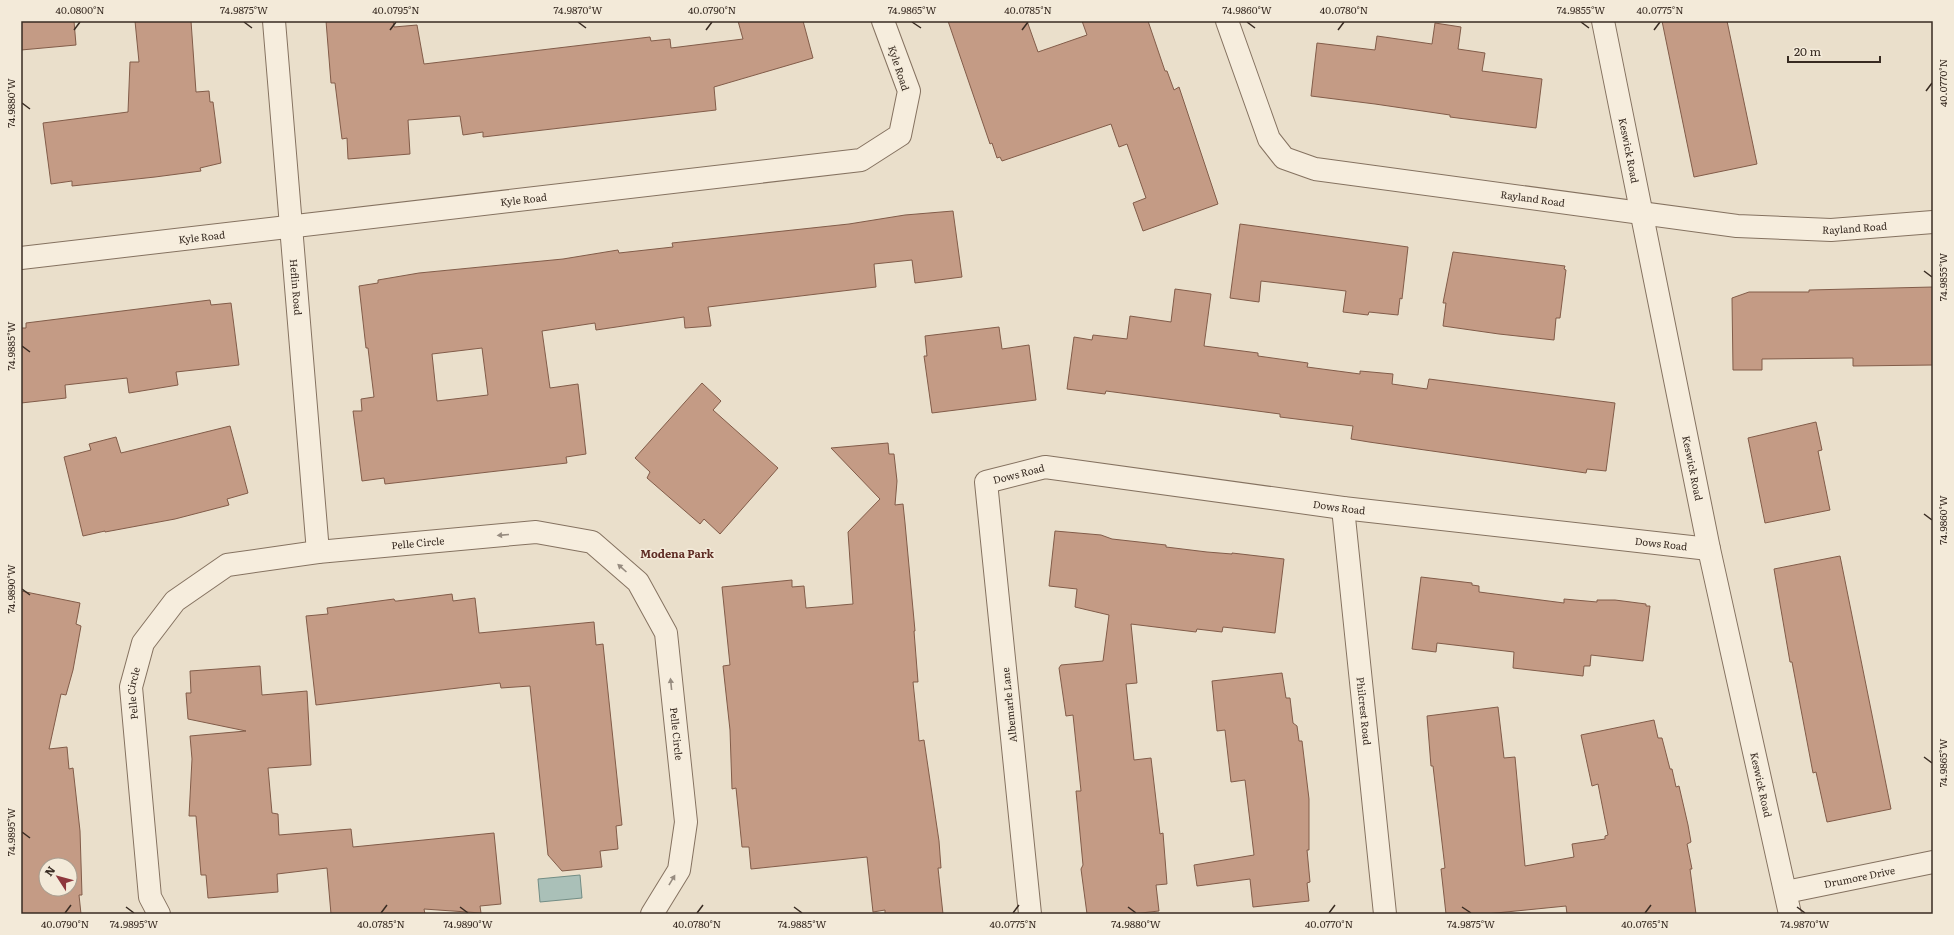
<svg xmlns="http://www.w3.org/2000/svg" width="1954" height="935" viewBox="0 0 1954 935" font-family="Literata,serif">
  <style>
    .water { fill: #aac0b8; stroke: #728d85 }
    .building { fill: #c49b85; stroke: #825c49; fill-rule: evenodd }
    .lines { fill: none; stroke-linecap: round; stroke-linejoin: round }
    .street-casing { stroke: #857260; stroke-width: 24 }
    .street { stroke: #f6eddd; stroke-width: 22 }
    .oneway { fill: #978c80 }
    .ticks { fill: none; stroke: #382b22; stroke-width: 1.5 }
    .labels { text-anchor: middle; stroke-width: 3; stroke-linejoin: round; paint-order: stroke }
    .street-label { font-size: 10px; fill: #382b22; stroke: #f3ead9 }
    .neighbourhood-label { font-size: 11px; font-weight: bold; fill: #602e26; stroke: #f3ead9 }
    .neatline { fill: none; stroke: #382b22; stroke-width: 1.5 }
    .ticks-label { font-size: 10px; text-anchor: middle; fill: #382b22 }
  </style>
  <rect width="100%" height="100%" fill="#eadfcb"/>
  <path class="water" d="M580,875L582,898L540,902L538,879Z"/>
  <g class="building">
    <path d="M21,21H74L76,45L21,50Z"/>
    <path d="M135,21H191L196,92L209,91L210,102H213L221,163L200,168L201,171L155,177L72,186V181L51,184L43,123L128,112L130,62H139Z"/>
    <path d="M326,21H393L394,27L417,25L424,64L650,37L651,41L670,39L671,48L743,39L738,21H803L813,58L714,87L716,110L483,137V132L463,135L460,116L408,120L410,154L348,159L347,138L342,139L335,83H331Z"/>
    <path d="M948,21H1027L1038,52L1087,35L1082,21H1148L1165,71H1167L1174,90L1179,87L1218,204L1143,231L1133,203L1146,198L1127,144L1119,147L1111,124L1002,161L1000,157L997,158L992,143L990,144Z"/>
    <path d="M1662,21H1727L1757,164L1694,177Z"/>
    <path d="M1435,23L1461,27L1458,49L1485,53L1482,71L1542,79L1536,128L1450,117V115L1375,104L1311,96L1317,43L1375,50L1377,36L1432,44Z"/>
    <path d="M953,211L962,277L915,283L912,260L874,264L876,287L708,307L711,326L685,328L684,317L596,330L595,323L542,331L550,388L578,384L586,454L566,457L567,463L385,484L384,478L362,481L353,411H362L361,399L374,397L368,348H366L359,286L378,283V280L419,273L563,259L618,250L619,253L673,247L672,243L849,224L905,215ZM482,348L488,395L437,401L432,354Z"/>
    <path d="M1240,224L1408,247L1402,299L1400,298L1398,315L1369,312L1368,315L1343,312L1346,291L1261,281L1259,302L1230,298Z"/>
    <path d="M1453,252L1565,266L1564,269L1566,270L1560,318H1556L1554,340L1499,334L1443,326L1446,303H1443Z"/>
    <path d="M1933,287V365L1853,366V358L1762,359V370H1733L1732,298L1749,292H1809V290Z"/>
    <path d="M1175,289L1211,294L1204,346L1258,353V356L1308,363L1307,367L1360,374V371L1393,374L1392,384L1427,389L1429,379L1615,403L1606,471L1587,469L1586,473L1369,442L1351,439L1353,426L1280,417V414L1106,391L1105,394L1067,389L1074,337L1092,340L1093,335L1127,339L1130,316L1171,322Z"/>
    <path d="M210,300L211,305L231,303L239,365L176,372L178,385L129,393L127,378L65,385L66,398L21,403V328H26V323Z"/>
    <path d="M999,327L1002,349L1029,345L1036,400L932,413L924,356H927L925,336Z"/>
    <path d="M702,383L721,401L713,410L778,468L720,534L704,519L700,524L647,478L650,472L635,458Z"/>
    <path d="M1816,422L1822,450L1818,451L1830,510L1765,523L1748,438Z"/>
    <path d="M230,426L248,493L227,499L229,505L175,519L105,532V531L83,536L64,457L91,450L89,444L116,437L121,453Z"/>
    <path d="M888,443L889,454H894L897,481L895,505L903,504L905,523L915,631H914L918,682H913L918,730L919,741L924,740L939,841L941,868H938L943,914H885V910L873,912L867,857L751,869L749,847H742L736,788L732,789L730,730L723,666L730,665L722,587L792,580V587L804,586L806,608L853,604L848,532L880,499L831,448Z"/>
    <path d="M1055,531L1101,535L1112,539L1166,545V547L1207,552L1232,554V553L1284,559L1275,633L1223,627L1222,632L1197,629L1196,632L1131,624L1137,683L1126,684L1134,760L1151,758L1160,834L1163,833L1167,884L1156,885L1159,911L1132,914H1087L1081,869L1083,865L1076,791H1081L1073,715L1066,716L1059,668L1061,665L1103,661L1109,615L1075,607L1077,589L1049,586Z"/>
    <path d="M1840,556L1891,809L1827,822L1816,772L1813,773L1792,662H1790L1774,569Z"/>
    <path d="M1421,577L1472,583V585L1479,586V592L1564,603V599L1597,602V600H1615L1646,604V606H1650L1643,661L1591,655L1590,666H1584L1583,676L1513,668L1514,652L1437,643L1436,652L1412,649Z"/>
    <path d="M21,591L80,603L76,624L81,626L73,670L66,695L61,694L49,749L67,747L69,769L73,768L80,831L82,895H79L81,914H21ZM46,865H70V889H46Z"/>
    <path d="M452,594L453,601L475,598L479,633L594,622L596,645L603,644L622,825L616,826L618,849L600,851L602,867L562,871L548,855L530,686L501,688L500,683L316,705L306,616L328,614L327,608L394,599L395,601H397Z"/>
    <path d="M260,666L262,695L307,691L311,765L268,768L272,813L278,814L279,835L351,829L353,847L494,833L501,904L480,906L481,913L424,909L425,914H331L327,868L277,874L278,892L208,898L206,875H201L196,816H189L192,759L190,736L246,731L188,719L186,693H191L190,671Z"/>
    <path d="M1282,673L1286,698H1290L1293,723L1297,726L1299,741H1302L1309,799V850H1307L1310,882L1307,883L1309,901L1253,907L1250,879L1197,886L1194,865L1254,855L1245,780L1231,782L1225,730L1217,731L1212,681Z"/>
    <path d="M1498,707L1504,758L1515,757L1525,866L1574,857L1572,844L1605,839V836L1608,835L1598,784L1592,786L1581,735L1654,720L1658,738H1662L1670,769H1672L1676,787L1679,786L1688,825L1691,842L1687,844L1692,869H1690L1696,914H1567L1566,906L1486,914H1446L1441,869L1445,868L1433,766H1431L1427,716Z"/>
  </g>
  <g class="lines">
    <g class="street-casing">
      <g id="street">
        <path id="s1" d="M274,21L318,552"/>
        <path id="s2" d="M1227,21L1269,139L1284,158L1315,169L1737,226L1831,230L1933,222"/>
        <path id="s3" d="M1603,21L1709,549L1790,914"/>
        <path id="s4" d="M21,258L861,160L900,135L909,91L883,21"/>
        <path id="s5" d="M1343,508L1385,914"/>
        <path id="s6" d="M1786,892L1933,862"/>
        <path id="s7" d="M159,914L150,897L131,687L143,643L175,601L227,565L318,552L536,532L592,542L638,582L666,633L686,822L679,870L652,914"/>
        <path id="s8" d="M1030,914L986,482L1045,467L1343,508L1709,549"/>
      </g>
    </g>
    <use href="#street" class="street"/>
  </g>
  <defs><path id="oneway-solid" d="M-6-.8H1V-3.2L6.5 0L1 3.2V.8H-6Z"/></defs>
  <g class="oneway">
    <use href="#oneway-solid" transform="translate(503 535) rotate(175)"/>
    <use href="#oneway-solid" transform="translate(622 568) rotate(-138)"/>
    <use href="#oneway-solid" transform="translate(671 684) rotate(-96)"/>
    <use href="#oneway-solid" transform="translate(672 880) rotate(-59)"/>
  </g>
  <path class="ticks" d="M244,22L252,28M578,22L586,28M912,22L921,28M1247,22L1255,28M1581,22L1589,28M74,30L80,22M390,30L396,22M706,30L712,22M1022,30L1028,22M1338,30L1344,22M1654,30L1660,22M1926,91L1932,83M22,103L30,109M1924,271L1932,277M22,346L30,352M1924,514L1932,520M22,589L30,595M1924,757L1932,763M22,832L30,838M126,907L134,913M460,907L468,913M794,907L802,913M1128,907L1136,913M1462,907L1471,913M1797,907L1805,913M65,913L71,905M381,913L387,905M697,913L703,905M1013,913L1019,905M1329,913L1335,905M1645,913L1651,905"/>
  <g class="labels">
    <g class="street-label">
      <text transform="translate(899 68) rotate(72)" y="4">Kyle Road</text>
      <text dy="4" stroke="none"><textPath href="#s3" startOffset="132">Keswick Road</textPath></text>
      <text dy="4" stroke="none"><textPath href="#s2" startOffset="402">Rayland Road</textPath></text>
      <text dy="4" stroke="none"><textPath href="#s4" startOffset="506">Kyle Road</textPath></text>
      <text dy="4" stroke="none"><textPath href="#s2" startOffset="726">Rayland Road</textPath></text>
      <text dy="4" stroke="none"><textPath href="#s4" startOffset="182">Kyle Road</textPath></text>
      <text dy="4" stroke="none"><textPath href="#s1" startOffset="267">Heflin Road</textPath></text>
      <text dy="4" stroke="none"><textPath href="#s3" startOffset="456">Keswick Road</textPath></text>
      <text dy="4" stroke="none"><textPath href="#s8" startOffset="468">Dows Road</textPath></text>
      <text dy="4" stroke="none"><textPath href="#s8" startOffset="792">Dows Road</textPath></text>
      <text dy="4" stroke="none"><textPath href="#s7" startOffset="584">Pelle Circle</textPath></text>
      <text dy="4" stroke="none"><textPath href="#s8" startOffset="1116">Dows Road</textPath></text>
      <text dy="4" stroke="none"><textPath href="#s7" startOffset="224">Pelle Circle</textPath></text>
      <text transform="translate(1009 705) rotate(-96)" y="4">Albemarle Lane</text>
      <text dy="4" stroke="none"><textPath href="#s5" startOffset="204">Philcrest Road</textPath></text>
      <text dy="4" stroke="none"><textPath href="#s7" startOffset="980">Pelle Circle</textPath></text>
      <text dy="4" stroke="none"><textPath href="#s3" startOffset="780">Keswick Road</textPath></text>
      <text dy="4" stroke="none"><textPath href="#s6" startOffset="75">Drumore Drive</textPath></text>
    </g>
    <g class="neighbourhood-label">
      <text x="677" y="558">Modena Park</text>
    </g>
  </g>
  <rect width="1954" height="935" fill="none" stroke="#f3ead9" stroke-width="44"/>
  <g transform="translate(58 877) rotate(306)"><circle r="19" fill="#f3ead9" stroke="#a89e90"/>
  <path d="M0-3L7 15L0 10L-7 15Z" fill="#8e373d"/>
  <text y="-6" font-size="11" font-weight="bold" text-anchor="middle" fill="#382b22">N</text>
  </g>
  <path d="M1788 56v6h92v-6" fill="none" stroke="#382b22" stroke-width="2"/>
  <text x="1794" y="56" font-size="12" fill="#382b22" stroke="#f3ead9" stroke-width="3" paint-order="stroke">20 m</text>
  <rect x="22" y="22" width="1910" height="891" class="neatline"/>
  <g class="ticks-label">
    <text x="80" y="14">40.0800°N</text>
    <text x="244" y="14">74.9875°W</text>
    <text x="396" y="14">40.0795°N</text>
    <text x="578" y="14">74.9870°W</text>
    <text x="712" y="14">40.0790°N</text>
    <text x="912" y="14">74.9865°W</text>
    <text x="1028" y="14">40.0785°N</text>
    <text x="1247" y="14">74.9860°W</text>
    <text x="1344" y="14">40.0780°N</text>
    <text x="1581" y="14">74.9855°W</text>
    <text x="1660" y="14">40.0775°N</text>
    <text transform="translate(1943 83) rotate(-90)" y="4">40.0770°N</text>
    <text transform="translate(11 103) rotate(-90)" y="4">74.9880°W</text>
    <text transform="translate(1943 277) rotate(-90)" y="4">74.9855°W</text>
    <text transform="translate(11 346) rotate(-90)" y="4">74.9885°W</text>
    <text transform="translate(1943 520) rotate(-90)" y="4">74.9860°W</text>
    <text transform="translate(11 589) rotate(-90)" y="4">74.9890°W</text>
    <text transform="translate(1943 763) rotate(-90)" y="4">74.9865°W</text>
    <text transform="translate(11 832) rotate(-90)" y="4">74.9895°W</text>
    <text x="65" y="928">40.0790°N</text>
    <text x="134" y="928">74.9895°W</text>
    <text x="381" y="928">40.0785°N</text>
    <text x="468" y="928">74.9890°W</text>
    <text x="697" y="928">40.0780°N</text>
    <text x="802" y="928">74.9885°W</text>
    <text x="1013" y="928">40.0775°N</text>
    <text x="1136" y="928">74.9880°W</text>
    <text x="1329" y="928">40.0770°N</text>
    <text x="1471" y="928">74.9875°W</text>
    <text x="1645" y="928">40.0765°N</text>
    <text x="1805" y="928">74.9870°W</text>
  </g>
</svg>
